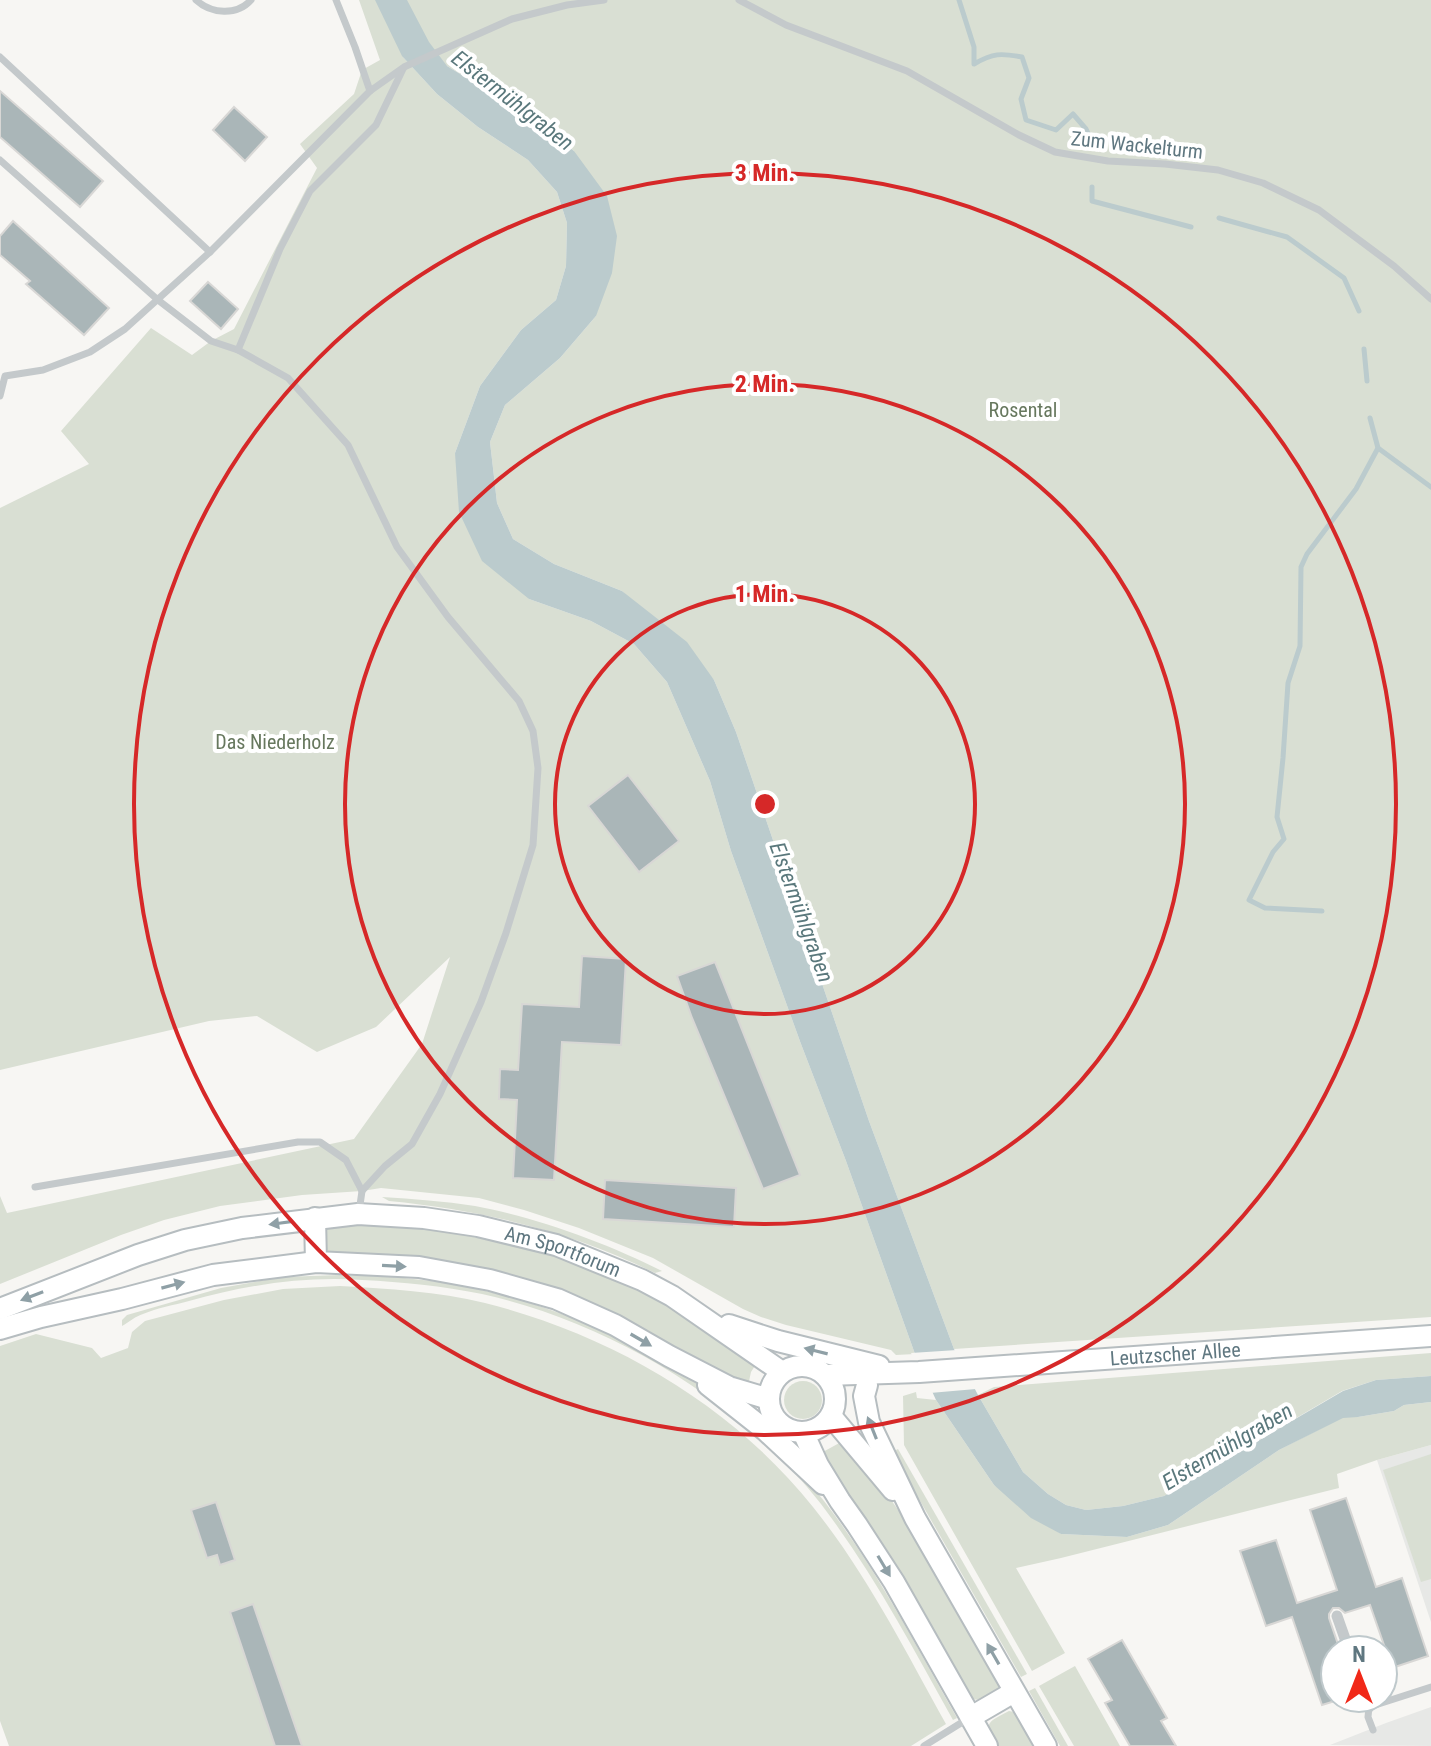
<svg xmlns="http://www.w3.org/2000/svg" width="1431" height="1746" viewBox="0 0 1431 1746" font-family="'Roboto Condensed',sans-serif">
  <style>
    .built { fill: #e7e8e6 }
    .green { fill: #d9dfd3 }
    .water { fill: #bbcbcd }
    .pier { fill: #f7f6f3 }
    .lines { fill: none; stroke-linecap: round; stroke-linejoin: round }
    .stream { stroke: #bbcbcd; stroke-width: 5 }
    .building { fill: #aab6b8; stroke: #d8d7d5; stroke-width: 2 }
    .secondary-casing { stroke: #b6bdc0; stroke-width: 24 }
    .service { stroke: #c4c9cb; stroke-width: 7 }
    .pedestrian { stroke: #c4c9cb; stroke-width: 11 }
    .secondary { stroke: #fff; stroke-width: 20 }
    .oneway { fill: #8fa0a6 }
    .ring { fill: none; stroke: #d62828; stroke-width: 4 }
    .labels { text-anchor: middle; stroke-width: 8; stroke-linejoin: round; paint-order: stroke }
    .street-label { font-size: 20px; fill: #5f7780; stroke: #fff }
    .park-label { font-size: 20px; fill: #67785e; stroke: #fff }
    .water-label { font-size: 22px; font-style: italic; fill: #5a787c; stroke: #fff }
    .centre { fill: #d62828; stroke: #fff; stroke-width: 4 }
    .ring-label { font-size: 24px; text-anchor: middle; font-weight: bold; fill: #d62828; stroke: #fff; stroke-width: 8; stroke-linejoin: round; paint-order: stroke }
  </style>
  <rect width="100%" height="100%" fill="#f7f6f3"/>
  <g class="built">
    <path d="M1431,1445V1622L1377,1460Z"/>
    <path d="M1431,1707V1746L1330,1745L1386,1723Z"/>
  </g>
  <g class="green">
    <path d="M359,0H1431V1317L954,1349L869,1121L736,732L714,680L622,591L554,564L513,539L497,503L490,442L505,405L560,358L596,316L574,151L526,114L447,66L403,57L437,94L478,127L528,160L557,192L567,223L566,266L556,300L521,330L480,386L455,453L529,599L591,621L634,644L667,682L710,781L731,851L801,1044L846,1161L915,1354L896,1355L891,1350L786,1325L761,1317L743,1309L653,1258L579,1228L524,1210L479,1198L381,1188L362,1191L302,1195L220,1206L164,1220L121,1235L0,1284V1196L7,1213L354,1139L422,1044L450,957L376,1027L317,1052L257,1016L209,1021L0,1070V508L89,464L61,431L151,328L192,355L211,341L234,329L317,168L300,144L354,94L362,70L380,60Z"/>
    <path d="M382,1197C413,1199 444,1201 475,1206C535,1217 607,1243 662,1271L655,1273C571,1231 481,1210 389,1201Z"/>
    <path d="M368,1220L479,1233L553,1253L648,1292L758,1361L751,1372L748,1386C706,1375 671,1341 630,1323C580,1301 528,1279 475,1267C429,1257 381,1257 334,1255L328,1252C324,1242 324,1233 327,1224Z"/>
    <path d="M340,1275C365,1276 389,1276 413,1279C512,1288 618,1329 700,1386C715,1396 728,1409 742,1421C771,1446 800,1471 824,1501C876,1568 915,1644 957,1718L953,1720C912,1646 872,1571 821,1504C741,1401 609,1322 482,1294C442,1286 403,1282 362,1280C304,1276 246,1285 189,1301C174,1305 157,1308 143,1314C136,1316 129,1322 122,1326V1320L127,1315L221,1288L282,1277Z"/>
    <path d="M340,1286C389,1289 437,1291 485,1303C611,1335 731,1404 813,1507C866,1573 905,1650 946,1724L911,1746H9L0,1721V1346L36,1334L92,1348L101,1358L128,1348L132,1332L145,1321L224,1300L283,1289Z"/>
    <path d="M1431,1353V1376L1376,1380L1342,1391L1164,1496L1123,1506L1086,1510L1066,1505L1048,1494L1023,1472L978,1395L994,1387Z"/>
    <circle cx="803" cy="1400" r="19"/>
    <path d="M916,1392L917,1398L936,1400L994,1485L1061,1534L1127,1537L1168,1525L1279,1450L1343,1417H1358L1394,1411L1404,1405L1431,1402V1445L1377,1460L1337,1474L1339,1488L1061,1558L1016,1568L1065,1653L1032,1671L904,1445L903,1396Z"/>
    <path d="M843,1441L889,1497L915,1534L1000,1683L998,1689L980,1700L970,1699L862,1517L821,1453Z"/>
    <path d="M898,1449L1027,1674L1021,1677L892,1452Z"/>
    <path d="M1431,1454V1579L1421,1582L1383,1470Z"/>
    <path d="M1075,1666L1120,1746H1074L1039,1686Z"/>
    <path d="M1035,1688L1068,1746H1060L1029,1691Z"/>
    <path d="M1009,1711L1019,1713L1038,1746H997C983,1723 986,1723 1009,1711Z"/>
  </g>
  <path class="water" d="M375,0H407L429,42L447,66L526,114L574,151L607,196L617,236L612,273L596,316L560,358L505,405L490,442L497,503L513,539L554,564L622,591L687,642L714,680L736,732L869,1121L954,1349L978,1395L1023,1472L1048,1494L1066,1505L1086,1510L1123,1506L1164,1496L1343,1391L1376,1380L1431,1376V1402L1404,1405L1394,1411L1358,1417L1343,1418L1279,1450L1168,1525L1127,1537L1061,1534L1031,1518L994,1485L936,1400L915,1354L846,1161L801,1044L731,851L710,781L667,682L634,644L591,621L529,599L482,561L459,512L455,453L480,386L521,330L556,300L566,266L567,223L557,192L528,160L478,127L437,94L402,56Z"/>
  <path class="pier" d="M957,1350L976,1389L930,1393L911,1353Z"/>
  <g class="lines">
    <g class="stream">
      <path d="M959,0L974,47V64C993,53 1001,53 1022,57L1029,78L1021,99L1026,120L1056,130L1073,114L1086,129L1095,148"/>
      <path d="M1092,187V201L1191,227"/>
      <path d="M1219,218L1287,237L1344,278L1359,311"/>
      <path d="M1364,349L1367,381"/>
      <path d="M1370,418L1378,448L1431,487"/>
      <path d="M1322,911L1265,908L1249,900L1273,852L1284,839L1277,817L1283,758L1288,683L1300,646L1301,567L1307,554L1356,489L1378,448"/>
    </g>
  </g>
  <g class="building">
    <path d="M0,91L103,181L80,207L0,137Z"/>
    <path d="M234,107L267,137L245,161L213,130Z"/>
    <path d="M13,221L109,308L84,335L26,284L30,281L0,255V236Z"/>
    <path d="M208,282L238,309L221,329L190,301Z"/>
    <path d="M628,775L679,841L639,872L588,806Z"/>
    <path d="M582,956L626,959L621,1045L562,1042L554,1180L513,1178L517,1100L499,1099L500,1069L518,1070L522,1004L579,1007Z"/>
    <path d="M715,962L800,1175L763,1189L692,1018L677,976Z"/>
    <path d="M605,1180L736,1188L734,1227L603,1219Z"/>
    <path d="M1346,1498L1376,1587L1402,1578L1428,1656L1392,1668L1370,1605L1345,1613L1339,1608H1333L1329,1614V1618L1340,1650H1335V1701L1322,1705L1292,1617L1266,1626L1240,1551L1276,1540L1297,1603L1337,1590L1310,1510Z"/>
    <path d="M216,1502L235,1560L220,1565L217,1555L207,1558L191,1510Z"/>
    <path d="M253,1604L302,1746H275L230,1612Z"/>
    <path d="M1122,1640L1167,1718L1161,1721L1176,1746H1130L1105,1703L1112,1700L1088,1659Z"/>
  </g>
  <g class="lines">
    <g class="secondary-casing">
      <g id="secondary">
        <path d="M315,1218L316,1262"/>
        <path id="s1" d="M0,1309L138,1255L185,1240L242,1228L358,1214L424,1218L478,1226L556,1245L642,1280L672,1296L782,1372"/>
        <path d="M729,1325L778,1341L879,1366"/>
        <path d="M0,1329L41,1317L122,1299L213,1275L316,1262L419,1267L490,1280L557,1299L615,1325L669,1356L729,1387L769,1399"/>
        <circle cx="802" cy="1399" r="33"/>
        <path id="s2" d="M826,1375L919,1372L1431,1336"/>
        <path d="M708,1385L765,1430L823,1484"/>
        <path d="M867,1385L864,1396L869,1422L915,1518L1046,1746"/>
        <path d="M831,1416L893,1490"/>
        <path d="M803,1432L818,1465L840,1501L857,1525L894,1582L987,1746"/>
        <path d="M971,1717L1014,1692"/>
      </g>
    </g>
    <g class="service">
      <path d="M196,0C211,14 237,16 251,0"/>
      <path d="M336,0L355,47L370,91"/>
      <path d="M739,0L786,25L907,71L1019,135L1055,152L1108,161L1165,164L1218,170L1263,183L1319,210L1394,266L1431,299"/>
      <path d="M0,57L210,252"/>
      <path d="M0,160L158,300L211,341L238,350L288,378L348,445L397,547L448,617L519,701L533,731L538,768L533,845L506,933L481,1002L440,1094L412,1144L385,1166L362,1191"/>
      <path d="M238,350L280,249L310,191L376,125L403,69"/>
      <path d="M0,396L5,376L43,370L90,352L125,329L210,252L370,91L404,67L512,19L567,5L604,0"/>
      <path d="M35,1187L298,1142H320L346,1160L362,1191L359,1212"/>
      <path d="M1373,1730L1368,1717L1369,1707L1431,1687"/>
      <path d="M924,1746L969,1718"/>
    </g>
    <g class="pedestrian">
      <path d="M1337,1616L1349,1650"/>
      <path d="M1366,1698L1369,1707"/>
    </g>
    <use href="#secondary" class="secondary"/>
  </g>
  <defs><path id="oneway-solid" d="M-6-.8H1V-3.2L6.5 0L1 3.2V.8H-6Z" transform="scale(2)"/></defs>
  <g class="oneway">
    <use href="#oneway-solid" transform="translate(281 1223) rotate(172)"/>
    <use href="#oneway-solid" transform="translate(394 1266) rotate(3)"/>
    <use href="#oneway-solid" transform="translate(173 1285) rotate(-15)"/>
    <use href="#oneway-solid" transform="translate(32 1296) rotate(159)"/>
    <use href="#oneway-solid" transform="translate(641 1340) rotate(30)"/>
    <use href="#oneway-solid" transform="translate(816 1351) rotate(-166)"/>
    <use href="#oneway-solid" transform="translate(872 1428) rotate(-112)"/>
    <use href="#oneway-solid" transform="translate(884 1566) rotate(59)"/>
    <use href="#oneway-solid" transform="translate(993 1654) rotate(-120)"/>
  </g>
  <g class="ring">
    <circle cx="765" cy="804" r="210"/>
    <circle cx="765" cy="804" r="420"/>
    <circle cx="765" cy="804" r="631"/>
  </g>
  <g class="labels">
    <g class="street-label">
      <text transform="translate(1137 145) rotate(6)" y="7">Zum Wackelturm</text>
      <text dy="7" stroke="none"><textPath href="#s1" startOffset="582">Am Sportforum</textPath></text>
      <text dy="7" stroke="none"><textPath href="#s2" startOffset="350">Leutzscher Allee</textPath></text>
    </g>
    <g class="park-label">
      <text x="1023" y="417">Rosental</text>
      <text x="275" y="749">Das Niederholz</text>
    </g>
    <g class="water-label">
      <text transform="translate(513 100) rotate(38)" y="8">Elstermühlgraben</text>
      <text transform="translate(802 912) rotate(70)" y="8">Elstermühlgraben</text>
      <text transform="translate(1227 1446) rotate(-31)" y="8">Elstermühlgraben</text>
    </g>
  </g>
  <circle cx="765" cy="804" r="12" class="centre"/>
  <g class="ring-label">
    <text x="765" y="181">3 Min.</text>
    <text x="765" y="392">2 Min.</text>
    <text x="765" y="602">1 Min.</text>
  </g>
  <g transform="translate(1359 1674)"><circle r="38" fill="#ffffff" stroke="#bfc9cc" stroke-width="2"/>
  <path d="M0-6L14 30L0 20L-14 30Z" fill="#f12818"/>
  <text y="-12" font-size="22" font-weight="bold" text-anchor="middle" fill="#5f7780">N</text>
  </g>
</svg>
